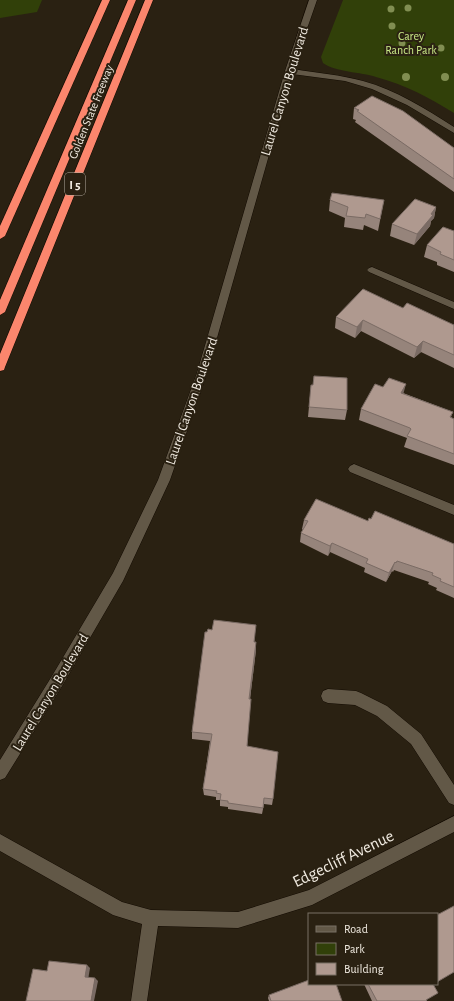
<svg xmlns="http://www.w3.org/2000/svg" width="454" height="1001" viewBox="0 0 454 1001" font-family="'Alegreya Sans',sans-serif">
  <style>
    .green { fill: #314009 }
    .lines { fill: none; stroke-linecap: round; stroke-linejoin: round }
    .minor-casing { stroke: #120a01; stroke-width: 1 }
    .highway-casing { stroke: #120a01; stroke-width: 1 }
    .minor { fill: #625847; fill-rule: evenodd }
    .highway { fill: #fb866d; fill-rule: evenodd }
    .tree { fill: #818e52 }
    .wall { fill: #96847b }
    .shaded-wall { fill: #7a6b64 }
    .building { fill: #af998f; stroke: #7a6b64 }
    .labels { text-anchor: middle; stroke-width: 4; stroke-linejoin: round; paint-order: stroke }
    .far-park-label { font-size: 12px; fill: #c9e887; stroke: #2a2112 }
    .far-street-label { font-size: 12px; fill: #f0eae0; stroke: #2a2112 }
    .shield { fill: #2a2112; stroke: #b5aea2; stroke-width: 1 }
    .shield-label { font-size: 13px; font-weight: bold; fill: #f0eae0 }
    .street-label { font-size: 14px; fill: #f0eae0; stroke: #2a2112 }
    .near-street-label { font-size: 17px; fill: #f0eae0; stroke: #2a2112 }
  </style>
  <rect width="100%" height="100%" fill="#2a2112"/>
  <g class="green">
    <path d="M0,0H42L37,12L0,18Z"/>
    <path d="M343,0H454V113C428,97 406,85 376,77C361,72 335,72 323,63L321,57Z"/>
  </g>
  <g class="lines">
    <g class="minor-casing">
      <g id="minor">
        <path d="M309,0H317L293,69C317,73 341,75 363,81C396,90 426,109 454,127V133L407,105L372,89L345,81L292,74L207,373L170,480L123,581L62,686L5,778L0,780V760L52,676L113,573L158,480L197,373L285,71Z"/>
        <path d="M372,267L454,302V309L369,272L367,270L369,268Z"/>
        <path d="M354,464L454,505V515L350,472L348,469L350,466Z"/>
        <path d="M328,689L356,691L361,693L387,706L421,734L454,785V805L449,803L411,744L377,716L355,705L328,703L323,701L321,696L323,691Z"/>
        <path d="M454,816V832L312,905L238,928L158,926L147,1001H131L142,924L113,915L0,851V834L122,902L151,910L238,912L309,890Z"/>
      </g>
    </g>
    <g class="highway-casing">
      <g id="highway">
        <path d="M102,0H110L5,236L0,239V226Z"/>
        <path d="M128,0H136L5,312L0,315V300Z"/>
        <path d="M145,0H153L5,367L4,370L0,371V354Z"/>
      </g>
    </g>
    <use href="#minor" class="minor"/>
    <use href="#highway" class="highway"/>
  </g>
  <g class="tree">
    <circle cx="408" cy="8" r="3.5"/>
    <circle cx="391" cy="9" r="3.5"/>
    <circle cx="392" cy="26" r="3.5"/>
    <circle cx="402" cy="43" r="3.5"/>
    <circle cx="441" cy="48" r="3.5"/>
    <circle cx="422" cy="51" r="4"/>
    <circle cx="406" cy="77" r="4"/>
    <circle cx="445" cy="77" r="4"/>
  </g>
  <g class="wall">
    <path d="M354,108L454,148V192L355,122L356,120L353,119Z"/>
    <path d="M330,200H384L378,231L364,225L363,230L344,227L345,218L329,211Z"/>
    <path d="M436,207L434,218L431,221L430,226L414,245L390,236L392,224Z"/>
    <path d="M454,231V272L437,265V262L424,257L427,245Z"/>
    <path d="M403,308L454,325V368L421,352L414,358L361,331L355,338L335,328L336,317Z"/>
    <path d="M314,376L347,410L345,420L308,417L311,385H313Z"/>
    <path d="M383,387L403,393L453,412L451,417L454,419V465L404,447L407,438L359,420L361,409Z"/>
    <path d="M371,519L454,544V598L436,590L437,588L428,584L429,582L394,570L393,572L392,571L386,582L364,572L365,568L330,552L328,556L300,542L301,533L303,530L302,529L304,520L368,521Z"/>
    <path d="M255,633L254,642H256V650L250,699L247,746L273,799L272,805L264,804L262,814L228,809V807L220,806V800H216V797L204,795L203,789L210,741L192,739V732Z"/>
    <path d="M364,984H433L426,1000L427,1001H372Z"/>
    <path d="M269,995L342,1001H269L268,998Z"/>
  </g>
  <g class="shaded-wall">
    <path d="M436,207L434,218L431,221L430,226L414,245L417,234Z"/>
    <path d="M363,320L361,331L355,338L357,327Z"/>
    <path d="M423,341L421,352L414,358L417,347Z"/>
    <path d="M406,384L403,395L401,393Z"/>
    <path d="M332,543L330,552L328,556L330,546Z"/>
    <path d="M395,562L392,571L386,582L389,573Z"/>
    <path d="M256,642V650L249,707V699Z"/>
    <path d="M87,965L90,968L88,980L85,977Z"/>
    <path d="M95,978L98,981L94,1001H91Z"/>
  </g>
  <g class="building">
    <path d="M372,96L403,111L454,148V179L357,111L359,110L354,108Z"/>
    <path d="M332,193L384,200L380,219L366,214L365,218L346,216L348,207L330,200Z"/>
    <path d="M415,199L436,207L431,214L433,215L417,234L392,224Z"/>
    <path d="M443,227L454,231V260L440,254L441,252L427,245Z"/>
    <path d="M363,289L403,308L407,303L454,325V355L423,341L417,347L363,320L357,327L336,317Z"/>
    <path d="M314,376L347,378V410L309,407L311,385H313Z"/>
    <path d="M389,378L406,384L401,393L453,412L450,417L454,419V454L407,436L411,429L410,428L361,409L375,384L383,387Z"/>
    <path d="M316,499L368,521L369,518L371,519L375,511L454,544V587L440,581L441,579L432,575L433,573L397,561L396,563L395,562L389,573L366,563L368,559L332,543L330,546L301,533L308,521L304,520Z"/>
    <path d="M214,620L256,625L254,642H256L249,699H251L247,746L278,752L273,799L264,798L263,808L228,803V801L220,800L221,794L216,793L217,791L203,789L212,734L192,732L205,632H207L208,629L212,630Z"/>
    <path d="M454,906V972L437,982V915Z"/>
    <path d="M49,961L87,965L85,977L95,978L91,1001H26L33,969L47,971Z"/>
    <path d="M309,980V984H336L342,1001H271L269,995Z"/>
    <path d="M368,984H433L438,993L426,1000L427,1001H377Z"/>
  </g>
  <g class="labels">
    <g class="far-park-label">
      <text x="411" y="40">Carey<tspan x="411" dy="14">Ranch Park</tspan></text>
    </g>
    <g class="far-street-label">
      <text transform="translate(91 112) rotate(-68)" y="4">Golden State Freeway</text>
    </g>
    <rect class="shield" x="65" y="173" width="20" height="22" rx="3"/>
    <g class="shield-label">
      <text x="75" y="189">I 5</text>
    </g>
    <g class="street-label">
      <text transform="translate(284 91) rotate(-73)" y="5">Laurel Canyon Boulevard</text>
      <text transform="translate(191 401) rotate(-71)" y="5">Laurel Canyon Boulevard</text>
      <text transform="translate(50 692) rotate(-59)" y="5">Laurel Canyon Boulevard</text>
    </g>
    <g class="near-street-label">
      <text transform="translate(343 858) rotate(-26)" y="6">Edgecliff Avenue</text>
    </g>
  </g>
  <rect x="308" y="913" width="130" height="72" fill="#2a2112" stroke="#797164"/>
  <rect x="316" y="926" width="20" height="6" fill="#625847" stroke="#797164"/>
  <text x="344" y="933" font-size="12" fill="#f0eae0">Road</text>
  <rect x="316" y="943" width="20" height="12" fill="#314009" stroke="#797164"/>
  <text x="344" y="953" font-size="12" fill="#f0eae0">Park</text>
  <rect x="316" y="963" width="20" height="12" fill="#af998f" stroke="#797164"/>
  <text x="344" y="973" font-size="12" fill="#f0eae0">Building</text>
</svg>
